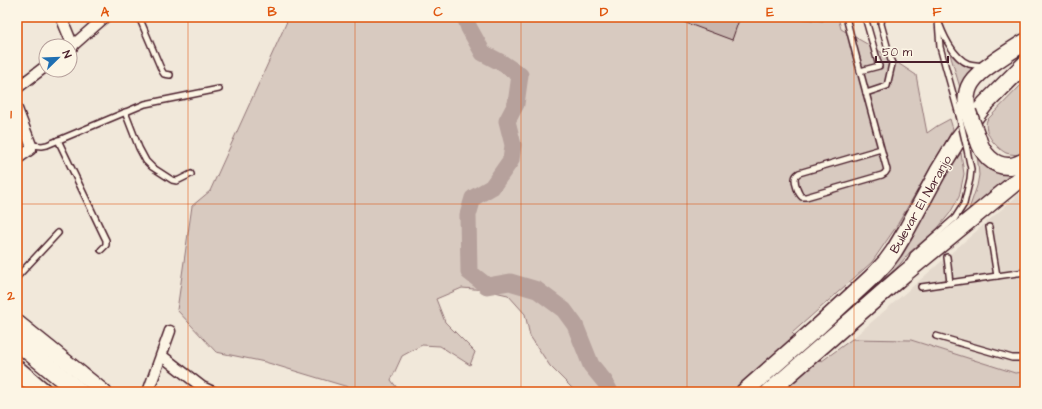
<svg xmlns="http://www.w3.org/2000/svg" width="1042" height="409" viewBox="0 0 1042 409" font-family="'Architects Daughter',sans-serif">
  <style>
    .built { fill: #e4d9cd }
    .green { fill: #d8cac0; stroke: #917476 }
    .lines { fill: none; stroke-linecap: round; stroke-linejoin: round }
    .river { stroke: #b6a19c; stroke-width: 17 }
    .building { fill: #c7b6af; stroke: #4a1f2b }
    .lane-casing { stroke: #4a1f2b; stroke-width: 8 }
    .street-casing { stroke: #4a1f2b; stroke-width: 13 }
    .secondary-casing { stroke: #4a1f2b; stroke-width: 17 }
    .primary-casing { stroke: #4a1f2b; stroke-width: 19 }
    .highway-casing { stroke: #4a1f2b; stroke-width: 21 }
    .lane { stroke: #fcf5e5; stroke-width: 5 }
    .street { stroke: #fcf5e5; stroke-width: 10 }
    .secondary { stroke: #fcf5e5; stroke-width: 14 }
    .primary { stroke: #fcf5e5; stroke-width: 16 }
    .highway { stroke: #fcf5e5; stroke-width: 18 }
    .lane-bridge-casing { stroke: #4a1f2b; stroke-width: 8; stroke-linecap: butt }
    .primary-bridge-casing { stroke: #4a1f2b; stroke-width: 19; stroke-linecap: butt }
    .lane-bridge { stroke: #fcf5e5; stroke-width: 5 }
    .primary-bridge { stroke: #fcf5e5; stroke-width: 16 }
    .grid { fill: none; stroke: #e0560e; stroke-width: 1; stroke-opacity: 0.55 }
    .labels { text-anchor: middle; stroke-width: 3; stroke-linejoin: round; paint-order: stroke }
    .street-label { font-size: 13px; fill: #4a1f2b; stroke: #fcf5e5 }
    .neatline { fill: none; stroke: #e0560e; stroke-width: 1.5 }
    .grid-label { font-size: 13px; text-anchor: middle; font-weight: bold; fill: #e0560e }
  </style>
  <rect width="100%" height="100%" fill="#f1e8da"/>
  <filter id="ink" filterUnits="userSpaceOnUse"><feTurbulence type="fractalNoise" baseFrequency=".025" numOctaves="2"/><feDisplacementMap in="SourceGraphic" scale="8" xChannelSelector="R" yChannelSelector="G"/><feConvolveMatrix kernelMatrix="1 2 1 2 8 2 1 2 1" color-interpolation-filters="sRGB"/></filter>
  <g filter="url(#ink)">
    <path class="built" d="M1025,189V372L1015,373L911,340L852,339Z"/>
    <g class="green">
      <path d="M289,17H786L823,21V17H838L841,29L881,52L916,75L927,133L937,126L950,119L953,129L896,227L872,262L792,333L822,361L852,339L911,340L1015,373L1025,372V392H576L550,366L530,336L525,314L508,295L486,290L462,288L436,299L445,322L475,352L470,365L440,346L422,345L402,356L391,380L400,392H354L348,387L265,362L216,352L177,310L192,206L210,191Z"/>
      <path d="M950,54C957,61 964,66 974,68L964,101Z"/>
      <path d="M1025,81V154C1019,155 1012,155 1006,153C995,147 983,132 987,120Z"/>
      <path d="M977,152L1023,169L968,212L977,186L979,175Z"/>
      <path d="M961,153L964,174L959,197L950,213L937,229L910,252L896,269L863,296L892,266L911,240L946,174Z"/>
    </g>
    <g class="lines">
      <path class="river" d="M465,17L469,28L483,53L502,63L520,75L516,104L507,121L513,145L511,160L492,187L473,198L468,215L469,272L487,286L510,282L537,290L564,310L575,325L591,365L605,382L610,392"/>
    </g>
    <path class="building" d="M673,17H740L732,40L673,18Z"/>
    <g class="lines">
      <g class="lane-casing">
        <g id="lane">
          <path d="M139,17L162,71L164,74L170,75"/>
          <path d="M846,17C859,68 873,119 887,170L885,173L882,175L806,197H802C798,194 795,184 795,179C795,176 796,175 799,173L881,149"/>
          <path d="M937,17C942,33 953,58 969,64C973,65 978,65 982,66"/>
          <path d="M938,21L940,47L959,115"/>
          <path d="M860,71L879,66L865,17"/>
          <path d="M866,93L887,86L892,64L881,24L882,17"/>
          <path d="M125,112L139,148L146,161L152,167L172,180L177,181L191,174"/>
          <path d="M58,140L104,236L106,240V245L101,250"/>
          <path d="M31,145L42,146L47,145L145,104L219,89"/>
          <path d="M989,227L997,276"/>
          <path d="M947,257L950,283"/>
          <path d="M910,262L913,255L955,218L964,204L970,179L971,169L966,145"/>
          <path d="M17,277L58,233"/>
          <path d="M921,287L1025,272"/>
          <path d="M936,336L1012,358H1025"/>
        </g>
      </g>
      <g class="street-casing">
        <g id="street">
          <path d="M61,17L73,46"/>
          <path d="M70,48L105,17"/>
          <path d="M17,88L46,66"/>
          <path d="M17,109L31,145V149L17,159"/>
          <path d="M162,356L202,387L213,392"/>
          <path d="M148,392L170,331"/>
        </g>
      </g>
      <g class="secondary-casing">
        <path id="secondary" d="M17,322L104,392"/>
      </g>
      <g class="primary-casing">
        <g id="primary">
          <path d="M968,112C962,87 974,76 993,63C1004,55 1014,49 1025,42"/>
          <path d="M978,139C982,153 993,167 1010,166C1015,166 1020,163 1025,161"/>
          <path d="M744,392L820,325L874,275L886,262L894,251L906,231L938,172L958,139L985,104L1025,64"/>
          <path d="M769,392L904,274L1016,182L1025,175"/>
        </g>
      </g>
      <g class="highway-casing">
        <g id="highway">
          <path d="M17,341L79,392"/>
          <path d="M17,370L43,392"/>
        </g>
      </g>
      <use href="#lane" class="lane"/>
      <use href="#street" class="street"/>
      <use href="#secondary" class="secondary"/>
      <use href="#primary" class="primary"/>
      <use href="#highway" class="highway"/>
      <g class="lane-bridge-casing">
        <path id="lane-bridge" d="M959,115L966,145"/>
      </g>
      <g class="primary-bridge-casing">
        <path id="primary-bridge" d="M968,112L978,139"/>
      </g>
      <use href="#lane-bridge" class="lane-bridge"/>
      <use href="#primary-bridge" class="primary-bridge"/>
    </g>
  </g>
  <path class="grid" d="M188,17V392M355,17V392M521,17V392M687,17V392M854,17V392M17,204H1025"/>
  <g class="labels">
    <g class="street-label">
      <text transform="translate(920 204) rotate(-60)" y="5">Bulevar El Naranjo</text>
    </g>
  </g>
  <rect width="1042" height="409" fill="none" stroke="#fcf5e5" stroke-width="44"/>
  <g transform="translate(58 58) rotate(67)"><circle r="19" fill="#fcf5e5" stroke="#b59f9b"/>
  <path d="M0-3L7 15L0 10L-7 15Z" fill="#1f6fb2"/>
  <text y="-6" font-size="11" font-weight="bold" text-anchor="middle" fill="#4a1f2b">N</text>
  </g>
  <path d="M876 56v6h72v-6" fill="none" stroke="#4a1f2b" stroke-width="2"/>
  <text x="882" y="56" font-size="12" fill="#4a1f2b" stroke="#fcf5e5" stroke-width="3" paint-order="stroke">50 m</text>
  <rect x="22" y="22" width="998" height="365" class="neatline"/>
  <g class="grid-label">
    <text x="105" y="16">A</text>
    <text x="272" y="16">B</text>
    <text x="438" y="16">C</text>
    <text x="604" y="16">D</text>
    <text x="770" y="16">E</text>
    <text x="937" y="16">F</text>
    <text x="11" y="118">1</text>
    <text x="11" y="300">2</text>
  </g>
</svg>
